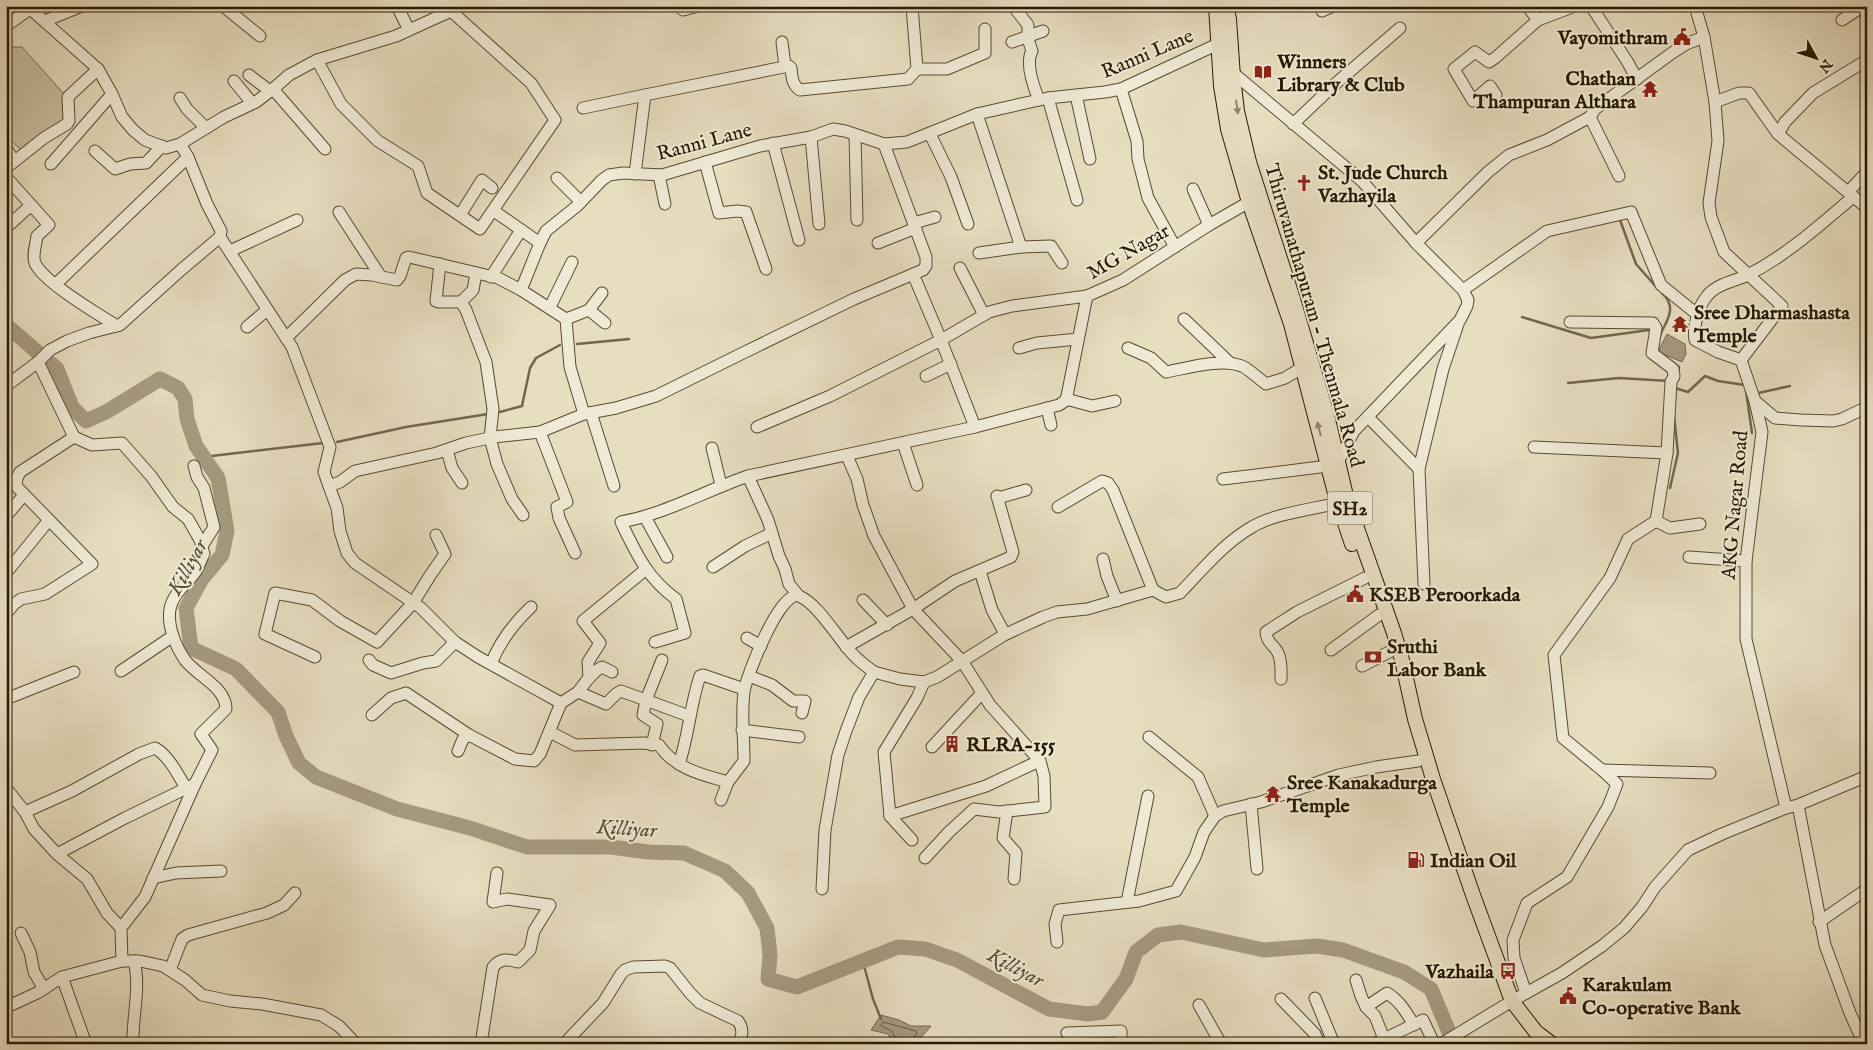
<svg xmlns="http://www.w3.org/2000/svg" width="1873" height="1050" viewBox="0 0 1873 1050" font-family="'IM FELL English',serif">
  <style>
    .green { fill: #c7bc9f; stroke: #786a52 }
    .water { fill: #a69a7f; stroke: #74664e }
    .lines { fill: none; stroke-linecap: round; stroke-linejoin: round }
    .shore { stroke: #675a42; stroke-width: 1 }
    .stream { stroke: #74664e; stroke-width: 2.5 }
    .river { stroke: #a69a7f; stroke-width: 15 }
    .minor-casing { stroke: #584a33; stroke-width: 13 }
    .major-casing { stroke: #281904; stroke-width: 16 }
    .minor { stroke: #efe9d5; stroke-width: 11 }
    .major { stroke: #e7ddbf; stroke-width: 14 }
    .oneway { fill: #91856b }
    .labels { text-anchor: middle; stroke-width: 4; stroke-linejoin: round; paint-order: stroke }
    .shield { fill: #efe9d5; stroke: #645743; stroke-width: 1 }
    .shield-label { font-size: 19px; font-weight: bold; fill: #281904 }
    .poi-label { font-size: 20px; font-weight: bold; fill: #281904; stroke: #efe9d5; text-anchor: start }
    .street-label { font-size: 20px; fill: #281904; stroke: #efe9d5 }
    .water-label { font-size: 21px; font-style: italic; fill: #5a4d35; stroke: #efe9d5 }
  </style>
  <rect width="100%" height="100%" fill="#e7ddbf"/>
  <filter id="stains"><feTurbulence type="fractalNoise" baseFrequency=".004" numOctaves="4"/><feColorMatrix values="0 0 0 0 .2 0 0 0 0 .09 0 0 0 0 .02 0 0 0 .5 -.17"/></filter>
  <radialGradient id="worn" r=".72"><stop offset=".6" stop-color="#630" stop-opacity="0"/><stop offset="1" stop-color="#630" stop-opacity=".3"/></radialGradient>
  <path class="green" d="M11,47H22L64,94L69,120L23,151L6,137V48Z"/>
  <g class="water">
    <path d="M1667,334L1685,344L1686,354L1682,362L1658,352Z"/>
    <path d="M881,1015L899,1020L911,1026H931L915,1044H894L888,1034L871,1030Z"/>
  </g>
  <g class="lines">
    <path class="shore" d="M898,1044L892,1031L881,1026L883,1022L916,1031L917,1034L912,1039L911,1044"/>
    <g class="stream">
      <path d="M1620,220L1636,264L1658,289"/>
      <path d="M1522,317L1591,338L1649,330L1651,331"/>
      <path d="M1659,339C1661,335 1661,331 1664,327C1671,314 1674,304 1662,293"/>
      <path d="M577,344L629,339"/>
      <path d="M1675,364L1679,367L1678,373"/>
      <path d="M1568,383L1619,378L1669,381"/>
      <path d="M1675,388L1688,392L1705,376L1718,381L1745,385"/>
      <path d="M1746,391L1752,433"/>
      <path d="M1758,393L1790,386"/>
      <path d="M496,413L522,406L530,368L536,358L560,345"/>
      <path d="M337,442L406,427L488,414"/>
      <path d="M203,457L323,443"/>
      <path d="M1670,488L1678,453L1674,416"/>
      <path d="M863,962L873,999L881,1019"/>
    </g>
    <path class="river" d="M6,325L57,369L72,407L86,421L106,412L160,379L178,388L185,399L187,419L196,446L218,478L227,531L222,555L202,579L186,608L191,648L236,669L278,712L286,736L299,763L316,777L397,809L470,828L527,847H611L648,852L684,853L725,871L748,893L767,928L770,955L768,979L797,987L898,947L925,949L957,960L1049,1009L1088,1014L1102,1012L1126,979L1136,952L1158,935L1181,932L1264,950L1317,946L1343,950L1404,972L1431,989L1454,1044"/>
    <g class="minor-casing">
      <g id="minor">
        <path d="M27,6L98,69L112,94L122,117L133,130L145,140L166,148L180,144"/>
        <path d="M223,6L260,36"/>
        <path d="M397,6L409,30"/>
        <path d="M679,6L683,10L698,6"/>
        <path d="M1013,6L1028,25V39L1032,51C1025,63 1034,88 1039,100"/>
        <path d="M1321,6L1322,11L1333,6"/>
        <path d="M1591,6L1627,61L1637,79"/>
        <path d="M1695,6L1704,37L1715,102L1718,141L1709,203L1711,217L1724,252L1782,306L1741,360L1755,401L1762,432L1746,561V639L1786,808"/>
        <path d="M1538,20L1575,6"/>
        <path d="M1842,20L1863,6"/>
        <path d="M45,21L82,6"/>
        <path d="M6,26L30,9"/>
        <path d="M782,42L785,66"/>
        <path d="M1012,42L1043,31"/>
        <path d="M317,60L341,104L378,141L418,166L427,193L480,229L555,120L531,83L451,11"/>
        <path d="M917,69H947L985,53V29"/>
        <path d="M1232,72L1362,181L1416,243L1463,290L1468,300L1467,306L1460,320L1354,431L1338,462"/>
        <path d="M249,75L270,91"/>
        <path d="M234,81L252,103"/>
        <path d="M273,89L325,149"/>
        <path d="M1121,89L1137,141L1138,159L1148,198L1175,247"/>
        <path d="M645,95L789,66L791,68C792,77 792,85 800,90L908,79L917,69L912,6"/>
        <path d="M1076,95L1090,159"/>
        <path d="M1496,95L1490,86L1473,101L1454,69L1475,52L1489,62L1495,58L1538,20L1527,6"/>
        <path d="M180,98L187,109L206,128"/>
        <path d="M1048,98L1077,200"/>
        <path d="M1715,102L1739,93H1749L1778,134L1867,208"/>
        <path d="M583,108L645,95L635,174"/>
        <path d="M977,114L1021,247"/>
        <path d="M1293,124L1334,85L1400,28"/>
        <path d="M930,134L951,177L968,224"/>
        <path d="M1778,134L1785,122L1813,93L1867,60"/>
        <path d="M855,135L857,220"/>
        <path d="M811,137L819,224"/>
        <path d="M773,143L799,240"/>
        <path d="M6,148L14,161"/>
        <path d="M95,151L115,169L130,164L146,163L162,146"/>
        <path d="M705,162L719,213L737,211L746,212L766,269"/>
        <path d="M51,164L112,94"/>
        <path d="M6,168L44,138L67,124L69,121L68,97L98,69"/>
        <path d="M659,175L665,204"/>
        <path d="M1619,176L1590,117L1595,109L1672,53L1686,44L1704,37"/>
        <path d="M6,177L49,225L37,236C36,244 32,256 35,263C43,282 98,314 117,326"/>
        <path d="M557,178L581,202"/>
        <path d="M1193,189L1209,225"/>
        <path d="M1848,192L1867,172"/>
        <path d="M494,211L540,243"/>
        <path d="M339,212L381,277"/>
        <path d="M460,215L482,180L492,188"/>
        <path d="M914,223L935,217"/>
        <path d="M6,228L31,205"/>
        <path d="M220,237L292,347L330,447L324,472L329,486L340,482L355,471L437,453L466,443L494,437L540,432L584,414L616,408L656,396L745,352L854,299L923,270L926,266V257L884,144"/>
        <path d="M878,243L916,228"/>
        <path d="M1416,243L1488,172L1509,155L1547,140L1590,117"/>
        <path d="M230,251L297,220"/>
        <path d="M979,253L1021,247L1051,246L1062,263"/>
        <path d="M440,264L436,301L439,302H461L466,310L486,362L493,409L490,438L497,464L512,499L523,515"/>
        <path d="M960,268L984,315"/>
        <path d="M491,277L521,230"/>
        <path d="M56,284L188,157"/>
        <path d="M521,290L566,319L570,367L584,414"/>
        <path d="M1463,290L1547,231L1631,212L1661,285L1698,315"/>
        <path d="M461,302L473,290L476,273"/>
        <path d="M550,307L572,262"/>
        <path d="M589,310L602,293"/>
        <path d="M566,319L589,310L605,323"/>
        <path d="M1184,319L1230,363"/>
        <path d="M247,327L267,310"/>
        <path d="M286,338L345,280L356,274L372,275L397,280L400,276L406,258L409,257L498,278L521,290L540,243L546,231L577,206L602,180L609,175L623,173L662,175L760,146L811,137L833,129L845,131L884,144L907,142L977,114L1048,98L1105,92L1121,89L1218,44"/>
        <path d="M1019,348L1037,343L1078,339"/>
        <path d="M1128,348L1151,358L1166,372C1187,368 1224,357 1244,367C1252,372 1259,379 1266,384L1285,378L1303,367"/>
        <path d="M1741,360L1718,352L1695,340C1693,326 1698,307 1707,296C1716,284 1735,281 1748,275C1787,255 1820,225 1853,197"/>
        <path d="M926,376L951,364"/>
        <path d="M6,386L38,362L50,350L67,341L89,333L120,325L181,270L220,237L221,231L207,204L188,157L180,144L224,117L256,102L273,89L289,75L317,60L396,36L451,11L458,6"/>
        <path d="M1066,399L1092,406L1115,401"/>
        <path d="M1755,401L1775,418L1801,420L1833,421L1842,419L1867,407"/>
        <path d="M1047,408L1051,425"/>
        <path d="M591,413L614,486"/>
        <path d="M1368,417L1419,469"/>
        <path d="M757,427L830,396L941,340L913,274"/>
        <path d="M975,427L1059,405L1065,401L1067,396L1087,296L1123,280L1209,225L1249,202"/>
        <path d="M540,432L567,502L557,507L559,518L575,553"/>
        <path d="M903,443L917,485"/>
        <path d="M1534,447L1667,453"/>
        <path d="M712,448L721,485"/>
        <path d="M447,450L452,468L462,483"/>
        <path d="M847,456L857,479L863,505L874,536L913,609L962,661L990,705L1040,761L1044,776L1045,807L999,812L974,809L949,832L925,858"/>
        <path d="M194,466L197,477L204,488L214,527L202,546"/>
        <path d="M748,476L768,520L779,556L785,569L789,584L798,595"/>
        <path d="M1223,479L1328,466"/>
        <path d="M329,486L337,508L340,531L347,553L355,563L421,608L455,642L478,657L561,703L578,692L606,704L616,694L621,691L689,716"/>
        <path d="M998,498L1026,490"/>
        <path d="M1058,507L1102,481L1108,483L1113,490L1153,590"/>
        <path d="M6,516L24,495"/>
        <path d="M645,517L667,557"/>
        <path d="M1656,521L1670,528L1700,524"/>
        <path d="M1689,557L1746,561"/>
        <path d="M1103,559L1107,576L1117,601"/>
        <path d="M713,567L745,546L772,533"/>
        <path d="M980,571L992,610L1005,634"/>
        <path d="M6,573L49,520"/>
        <path d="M1424,584L1419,469L1443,369L1458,324"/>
        <path d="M863,600L887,625"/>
        <path d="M6,614L14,604L21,599L45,594L92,564L16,486L17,478L20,472L74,437L38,362"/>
        <path d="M747,638L761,646"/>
        <path d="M655,642L685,633L676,599C647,578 636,553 621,522C665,514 705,491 748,476L975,427L941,340L989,312L1012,306L1087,296"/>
        <path d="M846,647L913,609L955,581L1011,557L1013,552L997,496"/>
        <path d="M1331,650L1379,615"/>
        <path d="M315,657L265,634L275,593L312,600L340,621L377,642L413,603L431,574L445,554L436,535"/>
        <path d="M369,660L373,665L391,673L423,663L436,661L455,642"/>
        <path d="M491,664C500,641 513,624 531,607"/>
        <path d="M1362,666L1391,651"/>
        <path d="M121,671L173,636"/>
        <path d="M749,676L772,685L793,701H805L802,713"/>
        <path d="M589,678L588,662L600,643L583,621L645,570"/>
        <path d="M1281,679C1281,670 1282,661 1278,653C1274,644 1267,644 1266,632L1297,612L1365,578"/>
        <path d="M578,692C585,683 592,672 602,667L612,672"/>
        <path d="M6,699L74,672"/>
        <path d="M372,715L391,698L406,693L469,735"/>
        <path d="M742,730L799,737"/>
        <path d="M550,732L575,745L644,743L659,745C675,769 703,775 728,782"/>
        <path d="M1149,737L1198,777L1215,816"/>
        <path d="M652,745L657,724L643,715L646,700L662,660"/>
        <path d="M932,747L982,693"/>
        <path d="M458,751L463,739L469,735L515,759L534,761L540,754L561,703"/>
        <path d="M679,764C689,735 690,705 700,676L703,675L744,689"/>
        <path d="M1602,770L1710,773"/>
        <path d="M6,788L25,812L34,829L57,854"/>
        <path d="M721,800L728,782L744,761C744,737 741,715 744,692C746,677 780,589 799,596C816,603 834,632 846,646C853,656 864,665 874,672"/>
        <path d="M1251,804L1257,869"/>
        <path d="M1798,805L1825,945L1850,1013L1864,1044"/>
        <path d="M1007,811L1003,838L1016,853L1014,879"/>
        <path d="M25,812L72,791L139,754L155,748C169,756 178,775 186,788"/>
        <path d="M890,816L986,786L1039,761"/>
        <path d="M912,840L890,816L884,752L917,698L924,682"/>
        <path d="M153,878L176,873L221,871"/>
        <path d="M822,889L825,830L838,755L846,731L859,697L874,672L900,679L924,682L937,677L1004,635L1043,617L1057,612L1087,609L1153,590L1166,597L1180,593C1202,570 1224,543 1252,527C1273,514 1313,509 1338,503"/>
        <path d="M1127,902L1148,796"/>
        <path d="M1819,922L1867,889"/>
        <path d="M121,928L107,913L87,879L57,854L125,818L195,784"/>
        <path d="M21,933L30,952L34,972L44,989"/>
        <path d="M1057,942L1055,924L1059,910L1139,901L1176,891L1195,857L1204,832L1215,816L1223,811L1261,802L1339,775L1376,767L1418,761"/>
        <path d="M122,961H140L163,966L185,980L202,995L230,1001L262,1004L321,1015L339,1026L356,1044"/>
        <path d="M170,970L182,939L188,935L267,913L284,905L295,893"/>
        <path d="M62,977L86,1044"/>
        <path d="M1356,980L1361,996L1366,1007L1375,1016L1384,1039"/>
        <path d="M1526,993L1514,958L1513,940L1527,903L1567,877L1608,807L1617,784L1602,770L1563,738L1554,655L1610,578L1628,539L1656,521L1667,453L1671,382L1674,376L1673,369L1652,353L1656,328L1653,323L1570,322"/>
        <path d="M1315,998L1334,1044"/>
        <path d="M1281,999L1315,1034L1319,1044"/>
        <path d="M6,1004L11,1005L37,993L62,977L122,961L121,928L145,897L195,784L212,750L201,734L226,709C226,687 197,676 185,660C176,647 167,626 170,609C173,593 187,584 196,571C199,566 201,559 204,554L200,540L188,519L173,507L151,476L122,443L92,445L74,437"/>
        <path d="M1199,1005L1221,1044"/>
        <path d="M1366,1007L1387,993C1400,1001 1406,1012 1414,1025"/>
        <path d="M1067,1033L1121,1031V1044"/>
        <path d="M133,1044C132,1017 141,988 134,961"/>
        <path d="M481,1044L493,967C501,958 507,959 518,962L530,950L534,931L550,905L507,899L493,902L497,873"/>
        <path d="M564,1044L603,1003L621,974L625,970L633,967L665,966L670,968L690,993L700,1003L738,1021C744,1029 742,1036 739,1044"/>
        <path d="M1374,1044L1423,1020L1432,1039V1044"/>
        <path d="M1441,1044L1512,1001L1562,973L1602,946L1624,928L1642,907L1655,887L1688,850L1722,834L1786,808L1798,805L1867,776"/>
      </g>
    </g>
    <g class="major-casing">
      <g id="major">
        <path d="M1216,6L1221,86L1228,129L1249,202L1291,324L1335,493L1352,544"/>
        <path d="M1226,6L1229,19L1233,77L1237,111L1249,162L1293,299L1327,415L1347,500L1394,633L1402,660L1415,719L1433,779L1473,895L1512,1001L1536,1032L1552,1044"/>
      </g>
    </g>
    <use href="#minor" class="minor"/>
    <use href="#major" class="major"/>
  </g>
  <defs><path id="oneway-solid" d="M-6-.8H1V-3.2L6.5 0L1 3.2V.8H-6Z" transform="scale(1.25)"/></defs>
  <g class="oneway">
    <use href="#oneway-solid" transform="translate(1237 107) rotate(82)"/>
    <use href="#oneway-solid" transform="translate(1319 429) rotate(-104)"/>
  </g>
  <defs>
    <g id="civic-bare" transform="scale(1.35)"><path d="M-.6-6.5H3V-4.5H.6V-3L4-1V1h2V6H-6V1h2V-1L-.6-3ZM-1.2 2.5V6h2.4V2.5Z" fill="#8f2418" stroke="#efe9d5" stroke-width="2.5" paint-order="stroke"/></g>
    <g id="library-bare" transform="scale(1.35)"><path d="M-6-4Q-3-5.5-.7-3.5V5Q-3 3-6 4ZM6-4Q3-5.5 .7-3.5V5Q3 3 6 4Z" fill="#8f2418" stroke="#efe9d5" stroke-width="2.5" paint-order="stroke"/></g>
    <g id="temple-bare" transform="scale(1.35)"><path d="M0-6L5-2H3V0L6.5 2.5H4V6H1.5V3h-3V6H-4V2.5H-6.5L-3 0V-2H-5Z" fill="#8f2418" stroke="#efe9d5" stroke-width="2.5" paint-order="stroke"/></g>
    <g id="church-bare" transform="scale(1.35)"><path d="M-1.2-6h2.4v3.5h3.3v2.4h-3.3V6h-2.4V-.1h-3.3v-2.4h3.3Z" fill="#8f2418" stroke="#efe9d5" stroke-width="2.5" paint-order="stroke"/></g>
    <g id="bank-bare" transform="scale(1.35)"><path d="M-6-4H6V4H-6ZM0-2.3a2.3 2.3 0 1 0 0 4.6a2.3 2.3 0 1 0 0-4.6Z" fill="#8f2418" stroke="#efe9d5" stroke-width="2.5" paint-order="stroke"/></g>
    <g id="building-bare" transform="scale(1.35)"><path d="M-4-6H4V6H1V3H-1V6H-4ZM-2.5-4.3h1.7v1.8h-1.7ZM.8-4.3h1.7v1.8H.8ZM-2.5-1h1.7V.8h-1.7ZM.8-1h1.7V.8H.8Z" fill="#8f2418" stroke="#efe9d5" stroke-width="2.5" paint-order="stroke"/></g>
    <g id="fuel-bare" transform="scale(1.35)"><path d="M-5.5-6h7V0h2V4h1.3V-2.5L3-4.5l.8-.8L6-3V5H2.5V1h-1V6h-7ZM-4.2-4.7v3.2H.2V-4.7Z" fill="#8f2418" stroke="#efe9d5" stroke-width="2.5" paint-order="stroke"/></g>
    <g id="bus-bare" transform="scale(1.35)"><path d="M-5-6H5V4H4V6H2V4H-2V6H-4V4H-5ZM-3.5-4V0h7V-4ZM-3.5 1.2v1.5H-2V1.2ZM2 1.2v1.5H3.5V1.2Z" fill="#8f2418" stroke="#efe9d5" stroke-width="2.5" paint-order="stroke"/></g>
  </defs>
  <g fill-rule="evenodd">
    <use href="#civic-bare" x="1682" y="37"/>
    <use href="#library-bare" x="1263" y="72"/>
    <use href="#temple-bare" x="1650" y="89"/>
    <use href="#church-bare" x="1304" y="183"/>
    <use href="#temple-bare" x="1680" y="324"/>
    <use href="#civic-bare" x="1355" y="594"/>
    <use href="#bank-bare" x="1373" y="657"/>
    <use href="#building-bare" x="952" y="744"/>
    <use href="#temple-bare" x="1273" y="794"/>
    <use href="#fuel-bare" x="1416" y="860"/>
    <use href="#bus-bare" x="1508" y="971"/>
    <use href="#civic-bare" x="1568" y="996"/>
  </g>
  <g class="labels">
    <rect class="shield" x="1327.5" y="491.5" width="45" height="33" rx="4"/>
    <g class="shield-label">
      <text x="1350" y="515">SH2</text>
    </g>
    <g class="poi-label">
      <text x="1668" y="44" text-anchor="end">Vayomithram</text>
      <text x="1277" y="68">Winners<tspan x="1277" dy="23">Library &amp; Club</tspan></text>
      <text x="1636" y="85" text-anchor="end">Chathan<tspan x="1636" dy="23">Thampuran Althara</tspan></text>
      <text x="1318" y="179">St. Jude Church<tspan x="1318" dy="23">Vazhayila</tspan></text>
      <text x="1694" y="319">Sree Dharmashasta<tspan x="1694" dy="23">Temple</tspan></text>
      <text x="1369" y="601">KSEB Peroorkada</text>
      <text x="1387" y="653">Sruthi<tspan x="1387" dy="23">Labor Bank</tspan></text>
      <text x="966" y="751">RLRA-155</text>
      <text x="1287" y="789">Sree Kanakadurga<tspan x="1287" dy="23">Temple</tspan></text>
      <text x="1430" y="867">Indian Oil</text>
      <text x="1494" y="978" text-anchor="end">Vazhaila</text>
      <text x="1582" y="991">Karakulam<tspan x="1582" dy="23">Co-operative Bank</tspan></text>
    </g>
    <g class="street-label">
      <text transform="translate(1147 53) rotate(-23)" y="7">Ranni Lane</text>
      <text transform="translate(704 141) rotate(-15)" y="7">Ranni Lane</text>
      <text transform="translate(1128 251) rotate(-30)" y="7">MG Nagar</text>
      <text transform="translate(1315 315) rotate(74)" y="7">Thiruvanathapuram - Thenmala Road</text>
      <text transform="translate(1734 505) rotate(-85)" y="7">AKG Nagar Road</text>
    </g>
    <g class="water-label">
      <text transform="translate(187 567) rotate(-61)" y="7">Killiyar</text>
      <text transform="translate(627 828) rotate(4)" y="7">Killiyar</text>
      <text transform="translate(1016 967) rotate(28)" y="7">Killiyar</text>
    </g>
  </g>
  <rect width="1873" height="1050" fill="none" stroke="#e7ddbf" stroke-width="25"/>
  <rect x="8" y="8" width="1858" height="1035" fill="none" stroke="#281904" stroke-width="2.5"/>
  <rect x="12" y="12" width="1848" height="1025" fill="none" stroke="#281904"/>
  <g transform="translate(1816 58) rotate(130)" stroke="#efe9d5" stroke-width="4" paint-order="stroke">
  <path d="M0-4L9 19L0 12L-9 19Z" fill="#281904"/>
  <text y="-8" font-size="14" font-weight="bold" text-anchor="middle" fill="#281904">N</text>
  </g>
  <rect width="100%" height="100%" filter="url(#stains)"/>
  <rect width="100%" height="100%" fill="url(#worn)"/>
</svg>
